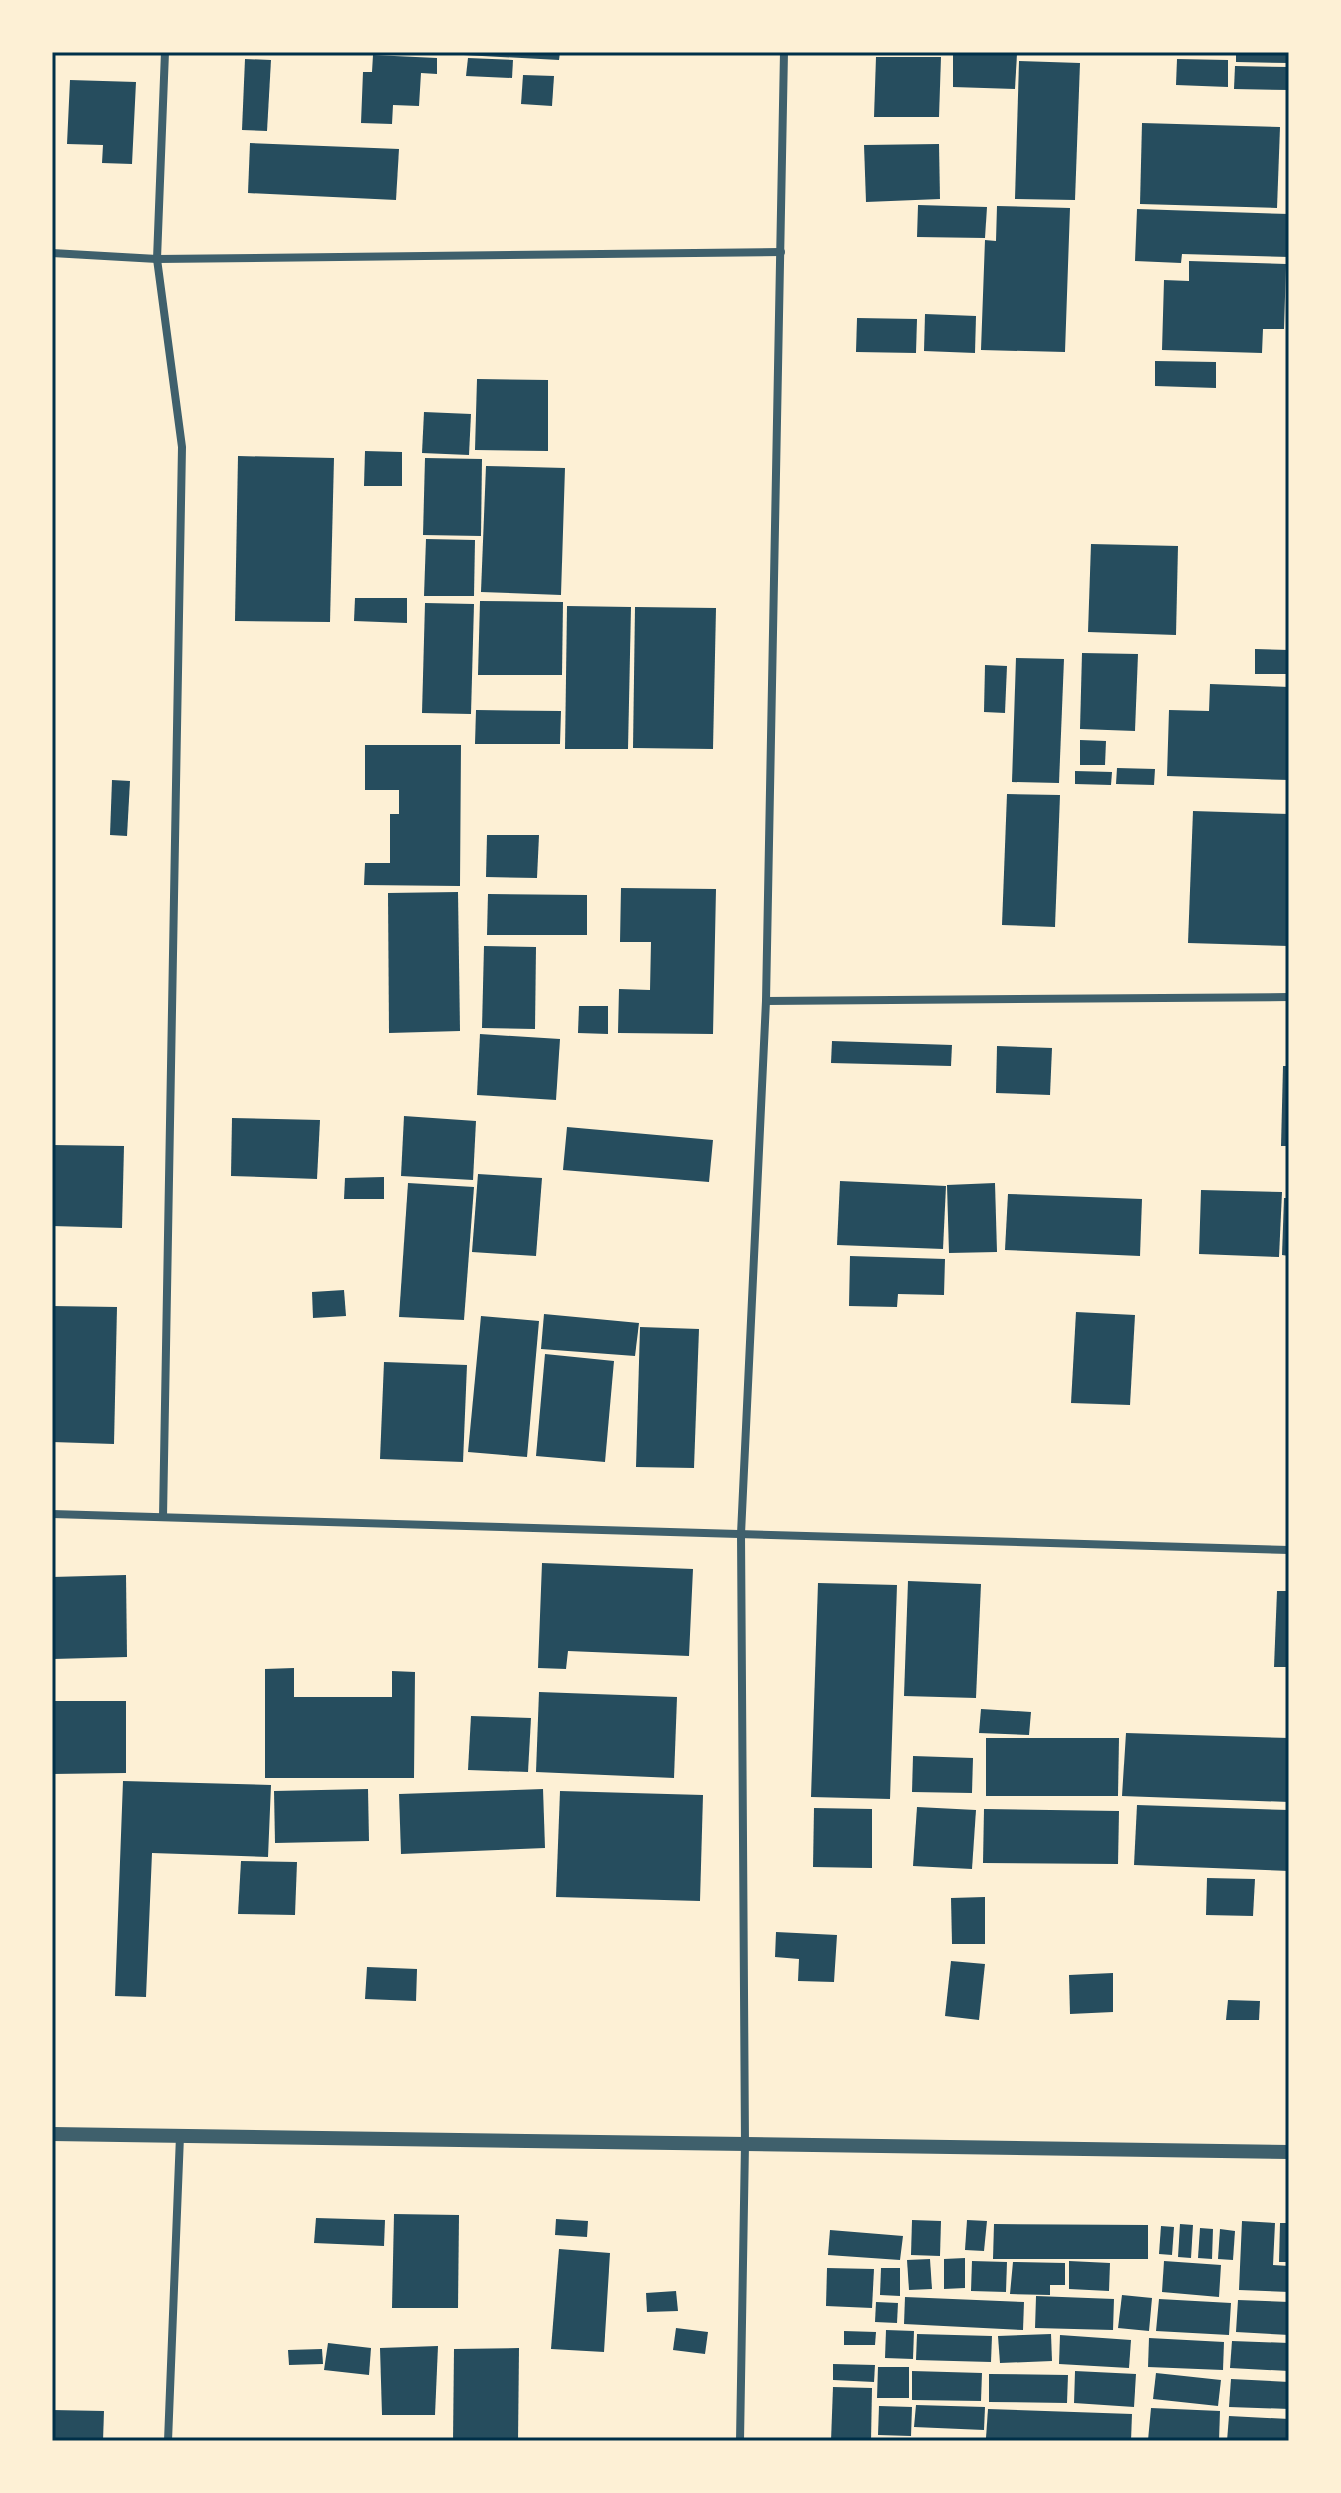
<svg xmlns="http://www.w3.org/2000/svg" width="1341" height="2493" font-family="'Titillium Web',sans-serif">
<rect width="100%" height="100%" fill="#fdf0d5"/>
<!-- building -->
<g fill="#264d5e">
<polygon points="445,52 560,52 559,60 445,54"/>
<polygon points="1236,52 1289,52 1289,63 1236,62"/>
<polygon points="953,54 1017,54 1015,89 953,87"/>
<polygon points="373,55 437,58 437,74 421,73 419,106 393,105 392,124 361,123 363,72 372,72"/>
<polygon points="876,57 941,57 939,117 874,117"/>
<polygon points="468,58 513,60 512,78 466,76"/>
<polygon points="245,59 271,60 267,131 242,130"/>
<polygon points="1177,59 1228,60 1228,87 1176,85"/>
<polygon points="1019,61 1080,63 1075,200 1015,199"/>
<polygon points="1235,66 1289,67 1289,90 1234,89"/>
<polygon points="523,75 554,76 552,106 521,104"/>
<polygon points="70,80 136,82 132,164 102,163 103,145 67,144"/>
<polygon points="1142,123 1280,127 1277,208 1140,204"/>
<polygon points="250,143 399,149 396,200 248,193"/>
<polygon points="939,144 940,199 866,202 864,145"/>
<polygon points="918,205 987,207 985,238 917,237"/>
<polygon points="997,206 1070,208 1065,352 981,350 985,240 996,241"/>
<polygon points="1137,209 1289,214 1289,257 1182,254 1181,263 1135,261"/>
<polygon points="1189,261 1286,264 1284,329 1263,329 1262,353 1162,350 1164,280 1189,281"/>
<polygon points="925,314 976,316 975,353 924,351"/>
<polygon points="857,318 917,319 916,353 856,352"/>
<polygon points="1155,361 1216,362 1216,388 1155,386"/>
<polygon points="477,379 548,380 548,451 475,450"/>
<polygon points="424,412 471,414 469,455 422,453"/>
<polygon points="365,451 402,452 402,486 364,486"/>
<polygon points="238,456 334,458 330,622 235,621"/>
<polygon points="425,458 482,459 481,536 423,535"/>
<polygon points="486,466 565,468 561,595 481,592"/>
<polygon points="426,539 475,540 474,596 424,596"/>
<polygon points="1091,544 1178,546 1176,635 1088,632"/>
<polygon points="355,598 407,598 407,623 354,621"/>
<polygon points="480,601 563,602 562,675 478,675"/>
<polygon points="425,603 474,604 471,714 422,713"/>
<polygon points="567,606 631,607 628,749 565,749"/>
<polygon points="635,607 716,608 713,749 633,748"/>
<polygon points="1255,649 1289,650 1289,674 1255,674"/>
<polygon points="1082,653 1138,654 1135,731 1080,729"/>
<polygon points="1016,658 1064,659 1059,783 1012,782"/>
<polygon points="985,665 1007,666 1005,713 984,712"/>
<polygon points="1210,684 1289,687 1289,780 1167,776 1169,710 1209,711"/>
<polygon points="476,710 561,711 560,744 475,744"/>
<polygon points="1080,740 1106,741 1105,765 1080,765"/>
<polygon points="365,745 461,745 460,886 364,885 365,863 390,863 390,814 399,814 399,790 365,790"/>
<polygon points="1117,768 1155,769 1154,785 1116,784"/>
<polygon points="1075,771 1112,772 1111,785 1075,784"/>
<polygon points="112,780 130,781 127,836 110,835"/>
<polygon points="1007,794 1060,795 1055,927 1002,925"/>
<polygon points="1193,811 1289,814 1289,946 1188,943"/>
<polygon points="487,835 539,835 537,878 486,877"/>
<polygon points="621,888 716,889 713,1034 618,1033 619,989 650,990 651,942 620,942"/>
<polygon points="458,892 460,1031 389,1033 388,893"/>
<polygon points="488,894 587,895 587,935 487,935"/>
<polygon points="484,946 536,947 535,1029 482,1028"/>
<polygon points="579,1006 608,1006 608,1034 578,1033"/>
<polygon points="480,1034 560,1039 556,1100 477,1095"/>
<polygon points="832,1041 952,1045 951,1066 831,1063"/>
<polygon points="997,1046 1052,1048 1050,1095 996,1093"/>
<polygon points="1283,1066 1289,1066 1289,1146 1281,1146"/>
<polygon points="404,1116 476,1121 473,1180 401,1176"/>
<polygon points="232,1118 320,1120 317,1179 231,1176"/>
<polygon points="567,1127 713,1140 709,1182 563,1170"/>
<polygon points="52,1145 124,1146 122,1228 52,1226"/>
<polygon points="478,1174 542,1178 536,1256 472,1252"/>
<polygon points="384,1177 384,1199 344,1199 345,1178"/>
<polygon points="840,1181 946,1186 943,1249 837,1245"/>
<polygon points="408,1183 474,1187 464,1320 399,1317"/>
<polygon points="995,1183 997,1252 949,1253 947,1185"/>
<polygon points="1201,1190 1282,1192 1279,1257 1199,1254"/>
<polygon points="1008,1194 1142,1199 1140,1256 1005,1250"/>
<polygon points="1284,1198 1289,1198 1289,1256 1282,1255"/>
<polygon points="850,1256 945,1259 944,1295 898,1294 897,1307 849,1306"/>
<polygon points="344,1290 346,1316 313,1318 312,1292"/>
<polygon points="52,1306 117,1307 114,1444 52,1442"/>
<polygon points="1076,1312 1135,1315 1130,1405 1071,1403"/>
<polygon points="544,1314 639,1323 635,1356 541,1349"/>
<polygon points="481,1316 539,1321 527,1457 468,1452"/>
<polygon points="640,1327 699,1329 694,1468 636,1467"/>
<polygon points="545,1354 614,1361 605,1462 536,1456"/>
<polygon points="384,1362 467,1365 463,1462 380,1459"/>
<polygon points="542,1563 693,1569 689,1656 568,1651 566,1669 538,1668"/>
<polygon points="126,1575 127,1657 53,1659 52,1577"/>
<polygon points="908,1581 981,1584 976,1698 904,1696"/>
<polygon points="818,1583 897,1585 890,1799 811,1797"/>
<polygon points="1277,1591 1289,1591 1289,1667 1274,1667"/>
<polygon points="294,1668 294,1697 392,1697 392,1671 415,1672 414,1778 265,1778 265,1669"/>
<polygon points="539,1692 677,1697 674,1778 536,1772"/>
<polygon points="52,1701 126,1701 126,1773 52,1774"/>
<polygon points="981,1709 1031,1712 1029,1735 979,1733"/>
<polygon points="471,1716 531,1718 528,1772 468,1770"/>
<polygon points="1126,1733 1289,1738 1289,1802 1122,1796"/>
<polygon points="986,1738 1119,1738 1118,1796 986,1796"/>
<polygon points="913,1756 973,1758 972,1793 912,1792"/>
<polygon points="123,1781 271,1785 268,1857 152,1853 146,1997 115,1996"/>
<polygon points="368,1789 369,1841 275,1843 274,1791"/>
<polygon points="543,1789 545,1848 401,1854 399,1794"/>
<polygon points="560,1791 703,1795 700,1901 556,1897"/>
<polygon points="1137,1805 1289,1810 1289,1871 1134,1865"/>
<polygon points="917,1807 976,1810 972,1869 913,1866"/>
<polygon points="814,1808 872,1809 872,1868 813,1867"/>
<polygon points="984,1809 1119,1811 1118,1864 983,1863"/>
<polygon points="241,1861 297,1862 295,1915 238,1914"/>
<polygon points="1207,1878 1255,1879 1253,1916 1206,1915"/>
<polygon points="985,1897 985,1944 952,1944 951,1898"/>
<polygon points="776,1932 837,1935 834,1982 798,1981 799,1959 775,1957"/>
<polygon points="951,1961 985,1964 979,2020 945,2016"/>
<polygon points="367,1967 417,1969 416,2001 365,1999"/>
<polygon points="1113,1973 1113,2012 1070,2014 1069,1975"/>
<polygon points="1228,2000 1260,2001 1259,2020 1226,2020"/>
<polygon points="394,2214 459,2215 458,2308 392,2308"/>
<polygon points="316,2218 385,2220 384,2246 314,2243"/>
<polygon points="556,2219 588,2221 587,2237 555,2235"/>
<polygon points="912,2220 941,2221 940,2256 911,2255"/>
<polygon points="967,2220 987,2221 984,2251 965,2250"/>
<polygon points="1242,2221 1275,2223 1273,2265 1289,2266 1289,2292 1239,2290"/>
<polygon points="1280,2223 1289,2223 1289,2262 1279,2262"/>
<polygon points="994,2224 1148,2225 1148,2259 993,2259"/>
<polygon points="1180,2224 1193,2225 1191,2258 1178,2257"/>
<polygon points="1161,2226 1174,2227 1172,2255 1159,2254"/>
<polygon points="1200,2228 1213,2229 1212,2259 1198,2258"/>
<polygon points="1220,2229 1235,2231 1233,2260 1218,2259"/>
<polygon points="830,2230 903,2236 900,2260 828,2255"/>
<polygon points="559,2249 610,2253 604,2352 551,2349"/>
<polygon points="965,2258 965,2288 944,2289 944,2259"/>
<polygon points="930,2259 932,2289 909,2290 907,2260"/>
<polygon points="972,2261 1007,2262 1006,2292 971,2291"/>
<polygon points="1069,2261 1110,2263 1109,2291 1069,2289"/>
<polygon points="1164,2261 1221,2265 1219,2297 1162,2292"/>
<polygon points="1013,2262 1065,2263 1065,2285 1050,2285 1050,2295 1010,2294"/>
<polygon points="827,2268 874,2269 872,2308 826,2306"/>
<polygon points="881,2268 900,2268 900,2296 880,2295"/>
<polygon points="676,2291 678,2311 647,2312 646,2293"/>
<polygon points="1122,2295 1152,2298 1149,2331 1118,2328"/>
<polygon points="1036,2296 1114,2299 1113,2330 1035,2328"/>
<polygon points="905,2297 1024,2302 1023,2330 904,2324"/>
<polygon points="1159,2299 1231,2303 1229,2335 1156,2331"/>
<polygon points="1238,2300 1289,2302 1289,2335 1236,2332"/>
<polygon points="876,2302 898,2303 897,2323 875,2322"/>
<polygon points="676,2328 708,2332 705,2354 673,2350"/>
<polygon points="886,2330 914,2331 913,2359 885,2358"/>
<polygon points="844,2331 876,2332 875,2345 844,2345"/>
<polygon points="917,2334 992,2336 991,2362 916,2360"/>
<polygon points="1051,2334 1052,2361 1000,2363 998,2336"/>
<polygon points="1060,2335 1131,2340 1129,2368 1059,2364"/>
<polygon points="1149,2338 1224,2342 1223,2370 1148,2367"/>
<polygon points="1232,2341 1289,2343 1289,2371 1230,2368"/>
<polygon points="328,2343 371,2348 369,2375 324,2370"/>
<polygon points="438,2346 435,2415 382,2415 380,2348"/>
<polygon points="519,2348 518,2441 453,2441 454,2349"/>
<polygon points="322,2349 323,2364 289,2365 288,2350"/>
<polygon points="833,2364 875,2365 874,2382 833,2380"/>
<polygon points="878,2367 909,2367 909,2398 877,2398"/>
<polygon points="912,2371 982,2373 981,2401 912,2400"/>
<polygon points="1075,2371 1136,2374 1134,2407 1074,2403"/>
<polygon points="1156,2373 1221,2380 1218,2406 1153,2399"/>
<polygon points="989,2374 1068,2375 1067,2403 989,2402"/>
<polygon points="1231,2379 1289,2382 1289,2409 1229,2407"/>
<polygon points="833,2387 872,2388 871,2441 831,2441"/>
<polygon points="916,2405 985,2407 984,2430 914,2427"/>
<polygon points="879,2406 912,2407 911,2436 878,2435"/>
<polygon points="1151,2408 1220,2411 1219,2441 1148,2440"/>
<polygon points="988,2409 1132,2414 1131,2441 986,2438"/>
<polygon points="52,2410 104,2411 103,2441 52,2441"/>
<polygon points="1229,2416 1289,2419 1289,2441 1227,2441"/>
</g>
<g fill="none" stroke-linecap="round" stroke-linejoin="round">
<!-- minor -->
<g stroke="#3f606c" stroke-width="8">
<polyline points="52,253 157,259 781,252"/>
<polyline points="766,1001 1289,997"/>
<polyline points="52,1514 1289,1550"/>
<polyline points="163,1517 182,447 157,259 165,52"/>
<polyline points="168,2441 180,2136"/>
<polyline points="740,2441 745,2144 741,1534 766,1001 784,52"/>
</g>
<!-- tertiary -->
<polyline stroke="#3f606c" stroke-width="14" points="52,2134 1289,2152"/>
</g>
<!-- border -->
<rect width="1341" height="2493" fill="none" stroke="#fdf0d5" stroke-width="108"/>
<rect x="54" y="54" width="1233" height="2385" fill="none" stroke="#003049" stroke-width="3"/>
</svg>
